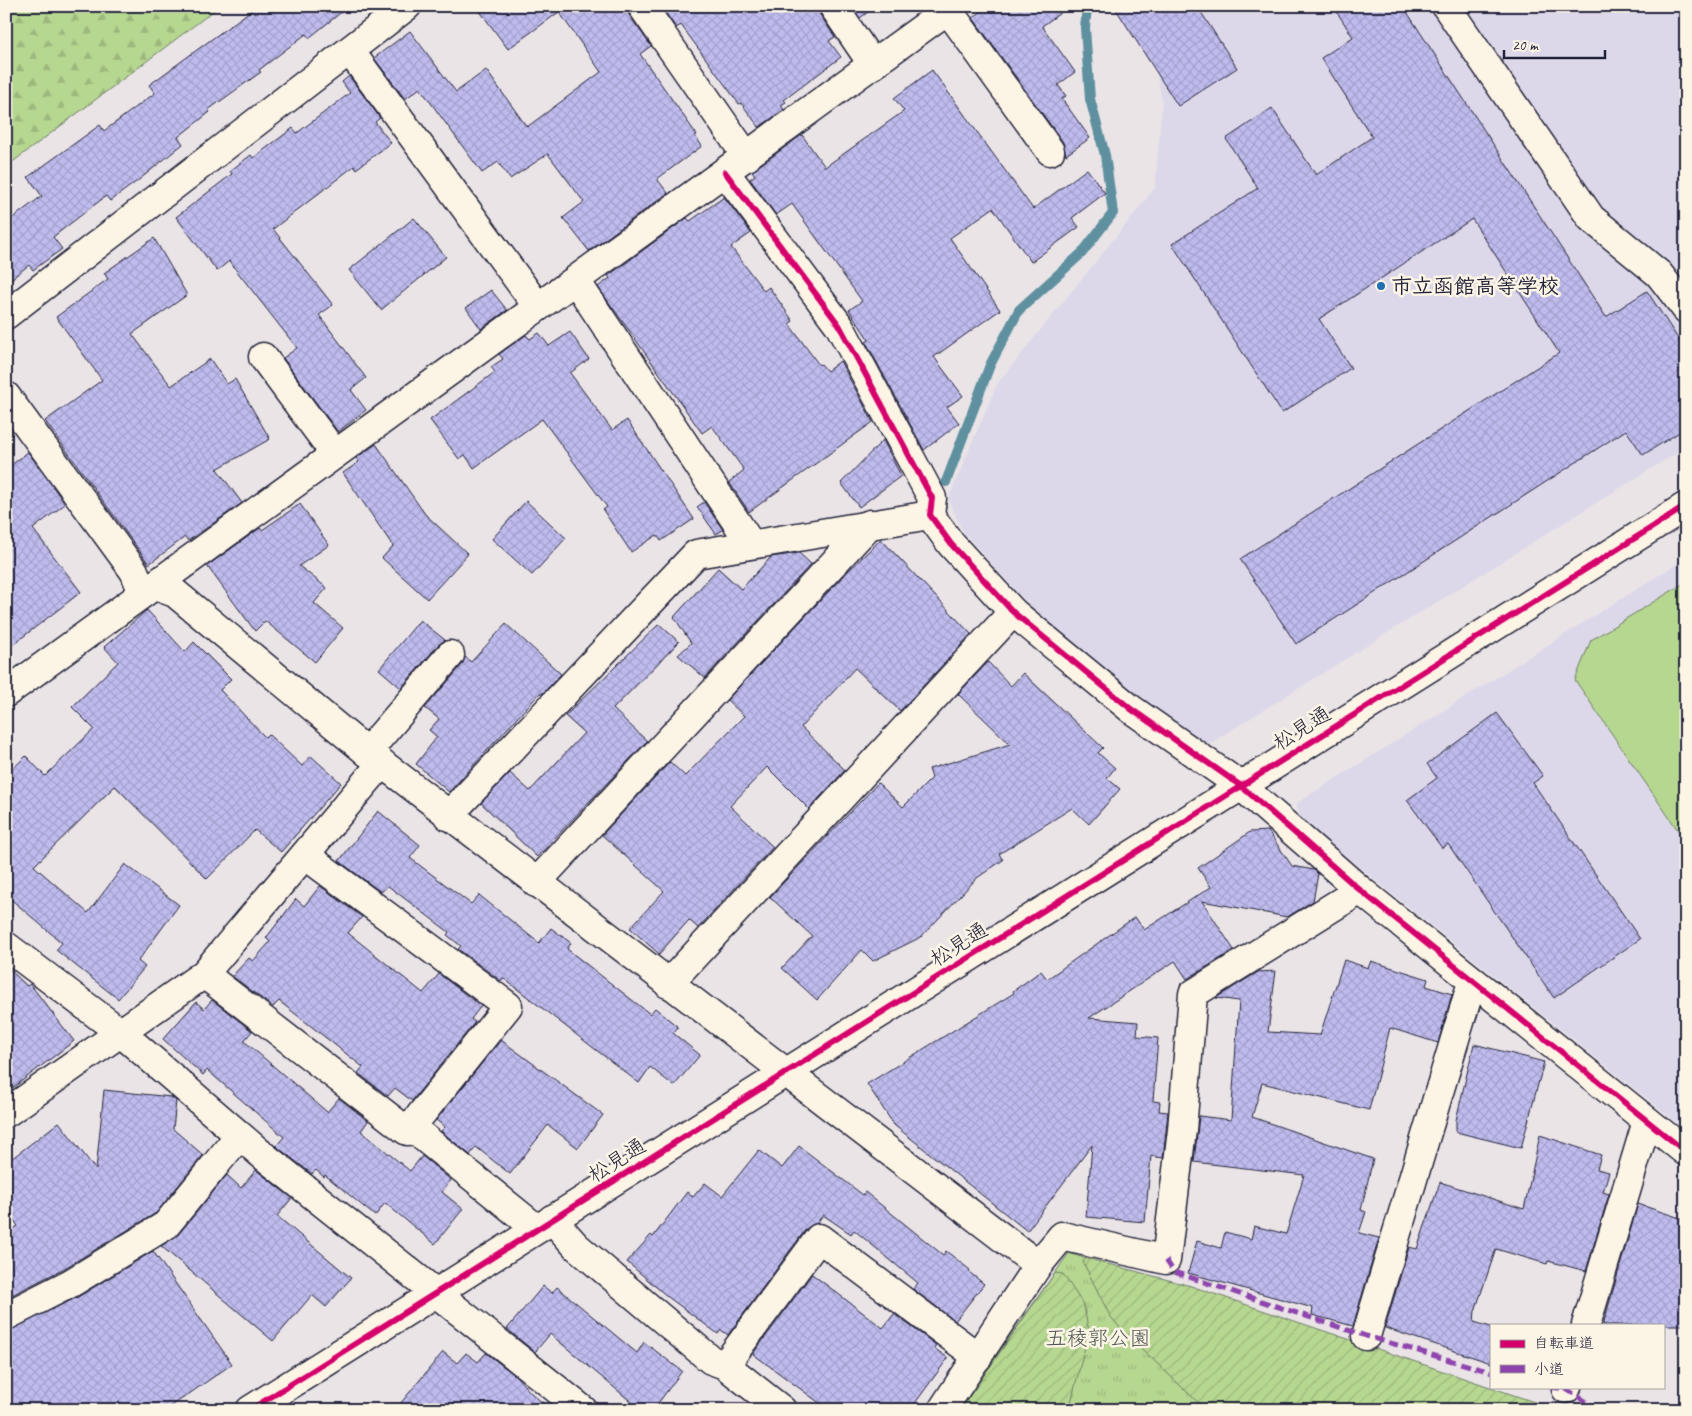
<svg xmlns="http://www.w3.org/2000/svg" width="1692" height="1416" font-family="Caveat,'Klee One',sans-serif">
<defs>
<pattern id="forest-firs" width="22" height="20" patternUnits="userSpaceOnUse" patternTransform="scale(1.25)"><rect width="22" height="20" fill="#b6d790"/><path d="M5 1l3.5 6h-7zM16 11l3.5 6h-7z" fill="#9cb87d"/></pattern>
<pattern id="park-tufts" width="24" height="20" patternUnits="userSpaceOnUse" patternTransform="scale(1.25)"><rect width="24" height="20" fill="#b6d790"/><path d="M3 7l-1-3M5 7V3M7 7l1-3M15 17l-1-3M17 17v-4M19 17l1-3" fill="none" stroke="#9cb87d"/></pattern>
<pattern id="garden-furrows" width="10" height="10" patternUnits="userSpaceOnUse" patternTransform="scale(1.25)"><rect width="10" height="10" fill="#b6d790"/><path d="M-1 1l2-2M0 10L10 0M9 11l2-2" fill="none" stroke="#9cb87d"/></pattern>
<pattern id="building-cross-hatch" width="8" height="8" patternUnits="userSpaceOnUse" patternTransform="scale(1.25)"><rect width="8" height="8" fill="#bfbbed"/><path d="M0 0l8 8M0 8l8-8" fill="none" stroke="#a4a0cc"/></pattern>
</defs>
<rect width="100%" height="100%" fill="#eae4e7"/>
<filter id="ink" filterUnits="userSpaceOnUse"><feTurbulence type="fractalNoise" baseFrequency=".02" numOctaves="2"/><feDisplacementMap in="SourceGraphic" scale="10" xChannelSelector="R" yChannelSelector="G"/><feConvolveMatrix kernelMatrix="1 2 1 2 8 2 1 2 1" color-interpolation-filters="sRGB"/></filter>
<g filter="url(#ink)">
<!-- built -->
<g fill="#ddd8e9">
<polygon points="1144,6 1686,6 1686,447 1201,749 1131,699 1023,599 964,533 948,500 997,384 1155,188 1162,102"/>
<polygon points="1686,558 1686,1130 1299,819 1297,803"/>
</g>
<!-- grass -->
<polygon fill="#b6d790" stroke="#6c7c66" points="1686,582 1686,842 1575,680 1591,640"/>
<!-- forest -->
<polygon fill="url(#forest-firs)" stroke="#6c7c66" points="16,6 220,6 6,167 6,14"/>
<!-- park -->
<polygon fill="url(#park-tufts)" stroke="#6c7c66" points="1069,1253 1549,1410 958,1410"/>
<!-- garden -->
<g fill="url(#garden-furrows)" stroke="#6c7c66">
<polygon points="1086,1258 1191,1286 1558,1410 1206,1410 1122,1330 1110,1316 1083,1262"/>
<polygon points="1055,1273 1063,1274 1083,1304 1089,1331 1069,1410 960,1410"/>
</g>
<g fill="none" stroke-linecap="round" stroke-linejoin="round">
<!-- stream -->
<polyline stroke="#5f909f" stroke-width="10" points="946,482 990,365 1019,310 1082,253 1113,213 1105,155 1090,99 1085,28 1087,6"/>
</g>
<!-- building -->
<g fill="url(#building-cross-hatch)" stroke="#22223b">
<polygon points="257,6 349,6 309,38 306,34 259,70 261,72 208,110 210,112 178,137 183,144 140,179 110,201 106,196 53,237 62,249 33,270 29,265 6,283 6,223 42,196 28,177 100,125 104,131 155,93 149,85"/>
<polygon points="476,6 627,6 629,15 651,46 640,54 697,135 695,136 702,146 657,179 668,193 589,251 563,218 584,202 548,154 510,179 498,162 482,173 420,88 405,99 374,58 410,31 456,92 486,70 527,127 601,72 559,12 508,49"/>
<polygon points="661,6 818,6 820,15 835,37 829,41 841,57 784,100 786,102 781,105 784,110 759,127 741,103 739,104 681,25 676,28"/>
<polygon points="852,6 876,6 860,18"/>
<polygon points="988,6 1070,6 1042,26 1075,72 1058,85 1066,96 1062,99 1090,138 1066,155 1063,142 973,18"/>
<polygon points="1114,6 1197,6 1237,68 1178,106"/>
<polygon points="1333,6 1403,6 1606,317 1647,291 1686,351 1686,428 1643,455 1626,430 1296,644 1240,559 1559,353 1472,219 1319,319 1351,368 1282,413 1172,244 1258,188 1226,139 1272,108 1316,175 1372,137 1321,58 1353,37"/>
<polygon points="932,70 1033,209 1087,169 1105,193 1072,218 1079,227 1031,262 993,208 950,238 1000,310 934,357 963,396 947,407 959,423 924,450 866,342 869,340 849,310 862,301 792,204 776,215 750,179 755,175 752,171 802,135 825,167 904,111 894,98"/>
<polygon points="349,76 380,118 375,122 391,143 356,169 354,166 273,229 333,305 319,315 366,378 351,390 366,410 338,432 283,358 297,348 229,261 217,271 176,217 232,174 230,171 251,155 253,158 293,128 297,133 350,93 342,82"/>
<polygon points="724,197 751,233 731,247 764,291 769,287 793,321 789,324 819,365 821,364 827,371 840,361 873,422 749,512 729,482 744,470 712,426 702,433 598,287 610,278 608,276 687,218 690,221"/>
<polygon points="414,218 446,257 381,310 349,270"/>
<polygon points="154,238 187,295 132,334 171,386 210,359 227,384 235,379 270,439 217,469 242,503 188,541 185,537 149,564 45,421 102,380 56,317 108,279 104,273"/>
<polygon points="491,290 507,310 481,329 466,308"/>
<polygon points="570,332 589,359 570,373 612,430 627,420 694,519 661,541 657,535 631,552 603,510 607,507 542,419 474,468 465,455 459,459 430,420 495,372 491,367 503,359 499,354 526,335 530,339 539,333 549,346"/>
<polygon points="883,440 901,476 859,507 841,483"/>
<polygon points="376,444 425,514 468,554 427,599 382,558 393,546 343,473 359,462 356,458"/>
<polygon points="28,452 65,504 33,529 81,592 6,650 6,469"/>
<polygon points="526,501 566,538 532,575 492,539"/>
<polygon points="704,502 723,530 716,534 697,507"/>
<polygon points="300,504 329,545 299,566 327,588 314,603 343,628 315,662 265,621 255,631 207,566 260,528 262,530"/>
<polygon points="881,539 971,634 900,711 855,668 801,727 845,770 809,809 767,767 730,806 773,847 698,928 689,920 659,954 630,928 664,891 602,835 670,762 685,776 744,716 727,700 847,572"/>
<polygon points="799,553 811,564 705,678 678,655 691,643 674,617 718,568 741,589 771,557"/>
<polygon points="147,610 185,652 194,642 231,679 220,690 265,737 268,734 302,766 311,756 341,783 281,852 255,830 207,879 115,786 34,866 88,913 125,864 179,905 138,961 145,967 118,999 56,950 62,943 6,895 6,775 26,756 45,776 94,729 72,707 118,662 104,647"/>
<polygon points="420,620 445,640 438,645 401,688 379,669"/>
<polygon points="506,624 561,674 542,694 540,693 449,792 416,764 437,737 429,730 439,719 425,708 462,665 465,657 471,662"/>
<polygon points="659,624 679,642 613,709 647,741 537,857 481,803 510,773 530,791 584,733 565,716"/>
<polygon points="988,662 1011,686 1023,673 1103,748 1098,753 1115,768 1107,778 1120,789 1089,824 1072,808 999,854 1003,860 977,878 921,937 873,961 862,950 817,1000 782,968 812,936 770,897 878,783 903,807 932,778 929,769 1010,744 958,694"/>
<polygon points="1497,713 1543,776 1533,783 1640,939 1554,998 1448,844 1442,848 1407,800 1437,778 1427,764"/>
<polygon points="378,811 420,845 410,858 471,904 479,895 539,943 551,928 571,943 567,949 650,1014 655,1008 678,1027 673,1033 700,1055 674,1086 650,1067 639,1083 503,978 501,981 458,949 461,946 447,935 449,932 388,886 381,892 339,861"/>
<polygon points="1268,831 1292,866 1314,870 1318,874 1313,901 1287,917 1202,901 1234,950 1187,979 1175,961 1089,1018 1138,1022 1137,1036 1158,1038 1153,1101 1160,1102 1159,1111 1168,1112 1163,1158 1151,1156 1145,1222 1086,1217 1092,1145 1027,1231 894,1125 867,1084 1014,993 1013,991 1041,971 1047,979 1135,917 1144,930 1211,887 1198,868 1250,832"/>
<polygon points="320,886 362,917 348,933 423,993 439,974 481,1006 471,1019 475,1022 412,1101 395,1088 388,1096 358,1073 363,1067 279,1001 273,1007 232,976 249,958 253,961 270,942 266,938 296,899 304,906"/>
<polygon points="1344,960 1368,968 1371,961 1428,979 1426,986 1452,994 1438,1043 1390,1028 1369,1110 1262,1083 1252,1117 1373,1159 1361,1210 1366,1212 1359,1233 1379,1238 1353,1326 1312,1315 1313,1308 1188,1273 1197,1241 1221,1248 1225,1232 1251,1239 1254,1226 1286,1234 1304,1175 1194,1162 1199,1116 1231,1120 1239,1001 1216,998 1258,972 1276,971 1268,1032 1320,1035"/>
<polygon points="6,966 27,986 30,984 74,1041 6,1093"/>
<polygon points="212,1000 252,1031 244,1041 327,1112 339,1098 368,1121 361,1131 410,1171 422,1156 451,1180 442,1192 463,1209 435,1244 385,1203 375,1216 325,1175 324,1177 316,1170 312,1174 276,1146 284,1137 207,1070 203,1075 163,1039 196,1002 204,1009"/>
<polygon points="501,1040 603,1115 578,1148 548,1125 510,1174 476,1147 470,1155 441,1131 445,1127 436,1120"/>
<polygon points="1474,1044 1544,1062 1521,1148 1456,1132 1456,1120"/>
<polygon points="104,1090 171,1097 176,1101 173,1129 203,1155 156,1213 63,1269 6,1298 6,1234 18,1226 6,1209 6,1163 59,1122 96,1170"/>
<polygon points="1540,1135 1601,1155 1597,1169 1609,1172 1603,1192 1609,1194 1586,1271 1548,1261 1547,1264 1496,1249 1475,1311 1474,1322 1491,1327 1491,1363 1385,1328 1409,1247 1417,1249 1440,1182 1524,1209"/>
<polygon points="799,1146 863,1195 865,1192 943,1255 946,1251 970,1270 969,1272 984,1284 955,1321 913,1289 918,1283 854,1230 851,1234 823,1215 817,1223 806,1229 728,1335 721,1330 718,1334 668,1297 627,1262 651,1235 653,1237 687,1192 693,1197 705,1183 722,1196 759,1150 782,1168"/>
<polygon points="256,1170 292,1198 277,1216 351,1278 326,1307 312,1295 273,1341 161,1246 178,1235 227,1175 241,1188"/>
<polygon points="1638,1204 1686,1220 1686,1325 1603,1325"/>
<polygon points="153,1251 232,1364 166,1410 6,1410 6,1331 78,1297"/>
<polygon points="812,1274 883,1328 894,1314 936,1345 934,1348 948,1358 910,1410 829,1410 753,1354"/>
<polygon points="543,1286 552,1293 557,1287 637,1353 644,1342 682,1371 653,1410 641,1410 550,1334 535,1352 507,1329"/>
<polygon points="443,1352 457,1363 466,1353 478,1362 486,1353 516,1376 531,1393 551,1410 395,1410"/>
</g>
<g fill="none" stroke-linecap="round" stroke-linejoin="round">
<!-- minor casing -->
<g stroke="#22223b" stroke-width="31">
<g id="minor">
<polyline points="642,6 747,157"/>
<polyline points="833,6 873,65"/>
<polyline points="1446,6 1591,218 1659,274 1686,309"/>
<polyline points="948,10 1050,151"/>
<polyline points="350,51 538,307"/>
<polyline points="725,172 839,325 932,498 930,515 951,544 1013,612 1131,709 1241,786 1360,890 1686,1152"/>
<polyline points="576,281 751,544"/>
<polyline points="6,315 407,6"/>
<polyline points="263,357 335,454"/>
<polyline points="6,396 134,571 143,593"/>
<polyline points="153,585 175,593 367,752 1038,1265"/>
<polyline points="6,693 953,6"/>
<polyline points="367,752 450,655"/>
<polyline points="448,816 696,554 930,515"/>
<polyline points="536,883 870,524"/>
<polyline points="6,946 120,1032 260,1153 583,1410"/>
<polyline points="204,974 407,1131 411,1127 508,1006 305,855"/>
<polyline points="668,984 1013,612"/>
<polyline points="6,1113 204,974 382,763"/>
<polyline points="411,1127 537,1229"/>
<polyline points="552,1219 576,1246 711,1360 725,1365 782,1410"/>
<polyline points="6,1316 71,1283 166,1225 239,1136"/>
<polyline points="1586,1325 1647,1121"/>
<polyline points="1366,1336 1472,982"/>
<polyline points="725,1365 819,1238 978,1357"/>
<polyline points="1566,1389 1567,1387"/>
<polyline points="250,1410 1686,506"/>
<polyline points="942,1410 1038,1265 1062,1236 1166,1260 1182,1130 1193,994 1360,890"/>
</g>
</g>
<!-- minor -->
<use href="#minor" stroke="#fcf5e5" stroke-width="28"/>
<!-- quiet -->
<g stroke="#8e44ad" stroke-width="5" stroke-dasharray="10 5" stroke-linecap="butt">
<polyline points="1166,1260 1174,1272 1366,1336 1491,1372"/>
<polyline points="1550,1387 1566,1389 1600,1410"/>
</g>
<!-- cycleway casing -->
<g stroke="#fcf5e5" stroke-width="9">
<g id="cycleway">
<polyline points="725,172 839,325 932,498 930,515 951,544 1013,612 1131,709 1241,786 1360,890 1686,1152"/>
<polyline points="250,1410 1686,506"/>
</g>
</g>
<!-- cycleway -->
<use href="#cycleway" stroke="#d6006c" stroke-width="6"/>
</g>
</g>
<!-- markers -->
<circle fill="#1f6fb2" stroke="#fcf5e5" stroke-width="2" cx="1381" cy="286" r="5"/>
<g text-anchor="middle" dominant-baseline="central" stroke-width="5" stroke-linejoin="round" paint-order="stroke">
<!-- poi labels -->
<g font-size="21" font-weight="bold" fill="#22223b" stroke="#fcf5e5" text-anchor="start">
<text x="1391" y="286">市立函館高等学校</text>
</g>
<!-- street labels -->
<g font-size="21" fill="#22223b" stroke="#fcf5e5">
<text transform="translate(1302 728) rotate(-32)">松見通</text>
<text transform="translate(959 944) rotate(-32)">松見通</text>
<text transform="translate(617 1160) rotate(-32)">松見通</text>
</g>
<!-- park labels -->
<g font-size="21" fill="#4e5854" stroke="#fcf5e5">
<text x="1098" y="1338">五稜郭公園</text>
</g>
</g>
<!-- margin -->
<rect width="1692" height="1416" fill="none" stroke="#fcf5e5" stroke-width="25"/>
<rect x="12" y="12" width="1667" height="1391" fill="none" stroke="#22223b" stroke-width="2" filter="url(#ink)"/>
<!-- legend -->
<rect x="1490" y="1324" width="175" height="65" fill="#fcf5e5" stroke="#a5a1a1"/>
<rect x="1500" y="1340" width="25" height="8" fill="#d6006c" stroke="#a5a1a1"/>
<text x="1534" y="1348" font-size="15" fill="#22223b">自転車道</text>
<rect x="1500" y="1365" width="25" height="8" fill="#8e44ad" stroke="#a5a1a1"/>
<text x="1534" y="1374" font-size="15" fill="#22223b">小道</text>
<!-- scale -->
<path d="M1504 50v8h101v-8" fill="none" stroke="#22223b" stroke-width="2.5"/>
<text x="1512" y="50" font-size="15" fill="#22223b" stroke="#fcf5e5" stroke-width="4" paint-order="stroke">20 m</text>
</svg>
